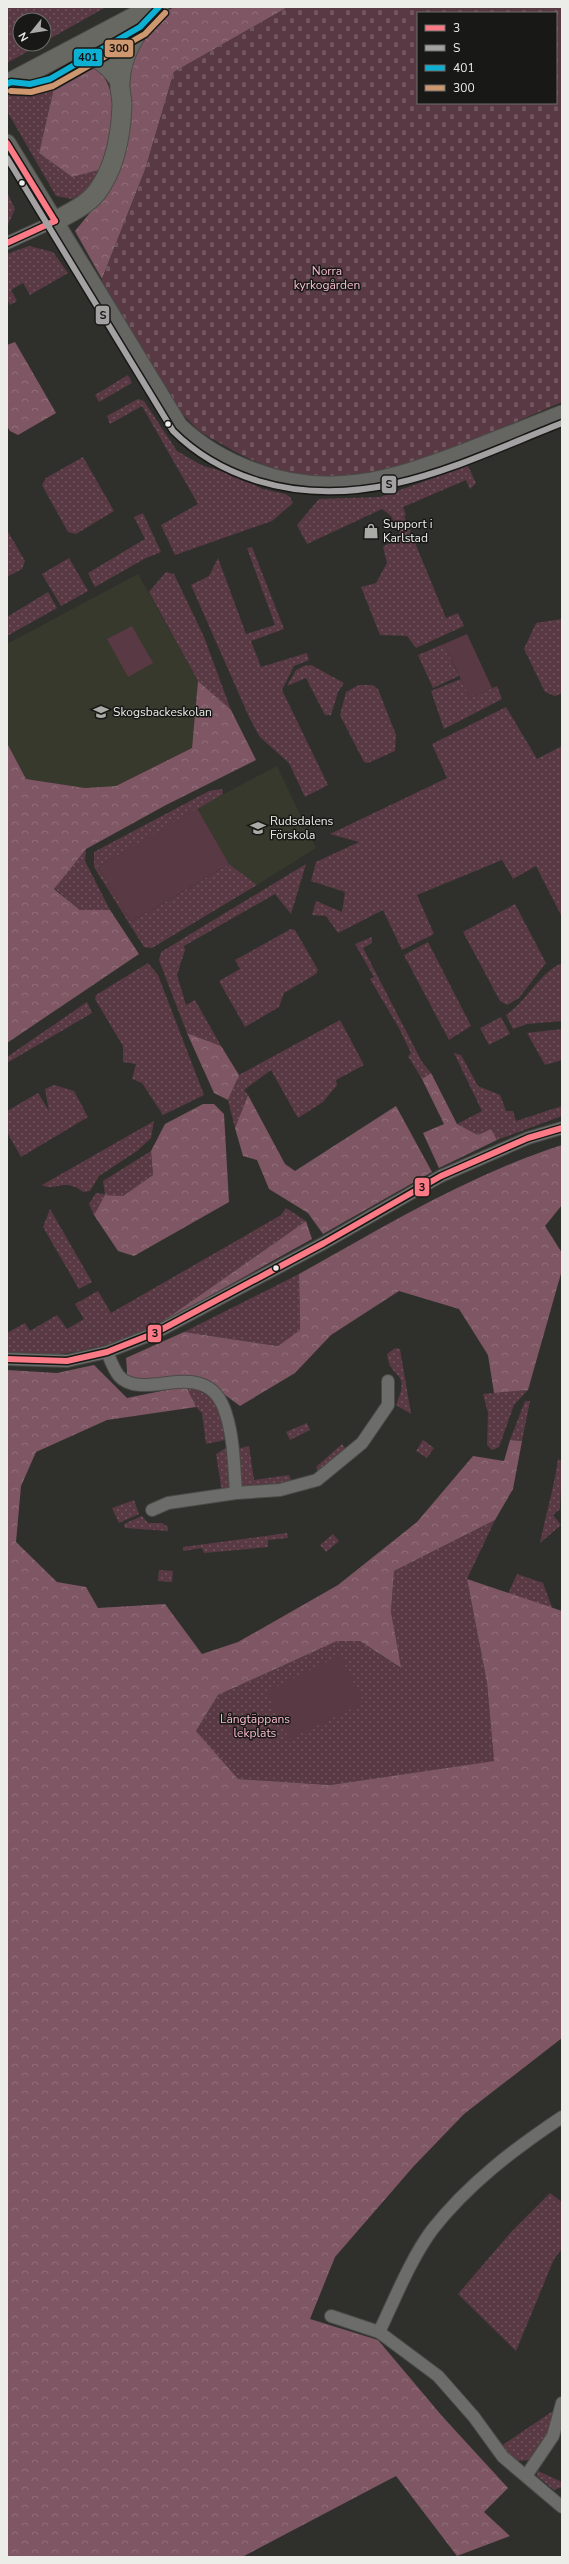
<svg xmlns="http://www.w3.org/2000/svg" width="569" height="2564" font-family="'Nunito Sans',sans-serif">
<defs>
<pattern id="grass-dots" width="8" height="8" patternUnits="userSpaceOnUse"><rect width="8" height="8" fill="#593944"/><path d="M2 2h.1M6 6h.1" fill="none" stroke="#71565f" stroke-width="1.8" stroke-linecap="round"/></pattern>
<pattern id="forest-crowns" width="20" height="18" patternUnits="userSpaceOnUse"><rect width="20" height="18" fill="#7e5664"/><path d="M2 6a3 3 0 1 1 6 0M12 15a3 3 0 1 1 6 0" fill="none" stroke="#906f7a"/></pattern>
<pattern id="cemetery-stones" width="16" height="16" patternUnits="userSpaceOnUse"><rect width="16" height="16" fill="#593944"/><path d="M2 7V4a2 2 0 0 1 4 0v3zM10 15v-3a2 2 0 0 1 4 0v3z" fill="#71565f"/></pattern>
</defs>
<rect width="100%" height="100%" fill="#2f302c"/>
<!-- built -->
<g fill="#36392c">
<polygon points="138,574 198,681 192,748 116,786 85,788 26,779 7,743 7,644"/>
<polygon points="277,766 316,848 257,885 229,864 197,808"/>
</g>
<!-- grass -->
<g fill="url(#grass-dots)">
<polygon points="7,7 106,7 44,42 44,20 20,20 20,44 41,44 7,63"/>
<polygon points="54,88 39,153 72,177 99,170 89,189 72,199 56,196 7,111 7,95"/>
<polygon points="7,192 15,209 7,227"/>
<polygon points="29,246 53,252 68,273 30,295 23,283 11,290 17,301 10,305 7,300 7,254"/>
<polygon points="128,375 132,383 99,402 95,395"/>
<polygon points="138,399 144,401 177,451 203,466 226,472 263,489 285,494 290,497 293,503 272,521 175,555 161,525 198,504 142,406 110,424 107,416"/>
<polygon points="83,457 114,511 76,534 68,532 42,485 46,478"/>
<polygon points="468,466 476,483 470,489 466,480 403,507 406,515 404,516 446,618 458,613 464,626 416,648 407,636 380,635 361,587 376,583 387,563 383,547 401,536 391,516 382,509 307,544 297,525 319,499 380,497"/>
<polygon points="143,513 161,552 144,559 95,587 88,573 145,539 134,517"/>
<polygon points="7,530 25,561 22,569 7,577"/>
<polygon points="252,547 284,629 251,641 261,667 307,653 309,660 294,666 282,690 328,785 305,797 289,763 260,737 250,719 191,585 209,576 218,558 246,634 275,625 247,548"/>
<polygon points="69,558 88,591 61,606 42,574"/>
<polygon points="166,572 174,574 204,637 231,710 198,681 149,592"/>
<polygon points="48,592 57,608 7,636 7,617"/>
<polygon points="562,619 562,693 555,696 545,692 524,649 536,623"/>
<polygon points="444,644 459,676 433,688 418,655"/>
<polygon points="304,666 311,665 344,683 338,692 331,715 325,715 306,678 287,686 296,670"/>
<polygon points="461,679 470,698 497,686 502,699 444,729 431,691"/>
<polygon points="359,685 372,685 378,689 396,735 395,751 368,763 364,762 340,715 346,692"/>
<polygon points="506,707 537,759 562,746 562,917 536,866 513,879 502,860 417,895 434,934 402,950 383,910 338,933 326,916 312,915 316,901 342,912 345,892 311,881 316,862 359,842 330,834 447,778 432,744"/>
<polygon points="222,789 223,794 98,867 131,922 229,864 257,885 152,948 144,947 94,867 94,852 209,791"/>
<polygon points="86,849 85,861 110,910 80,910 54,888"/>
<polygon points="306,864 291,914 275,894 184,946 185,950 177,975 186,1005 195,1000 221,1046 187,1033 159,960 161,952"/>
<polygon points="515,904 546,963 519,998 507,1005 500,1001 463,932"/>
<polygon points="291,929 295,930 318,970 316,974 284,993 279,1007 245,1027 219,981 240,969 235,960"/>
<polygon points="372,937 372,943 363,948 422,1062 431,1073 422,1079 408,1056 411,1053 399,1028 370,979 374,977 355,944"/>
<polygon points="428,942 471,1026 449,1040 404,955"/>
<polygon points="148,963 158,975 204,1095 163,1115 142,1083 132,1079 136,1064 123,1062 123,1046 95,999 96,995"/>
<path d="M 562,963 L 562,1021 L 527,1024 L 513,1029 L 506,1015 C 527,1001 539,973 562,963 Z"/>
<polygon points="87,1002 92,1013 7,1063 7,1057"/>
<polygon points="501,1017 510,1034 489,1045 480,1028"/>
<polygon points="340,1020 364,1065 336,1080 337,1085 323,1102 298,1118 271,1070 244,1090 248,1095 235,1128 228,1100 239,1075"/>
<polygon points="562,1029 562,1060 545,1065 527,1033"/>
<polygon points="454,1053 461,1055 478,1086 500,1095 506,1111 513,1111 516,1121 562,1106 562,1116 497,1140 491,1129 478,1135 457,1124 482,1111"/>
<polygon points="54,1085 74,1091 88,1117 21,1157 7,1132 7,1111 38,1093 49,1111 45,1089"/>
<path d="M 154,1121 L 151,1138 L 137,1151 L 99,1176 L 90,1191 L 83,1192 C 64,1177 56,1192 42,1185 Z"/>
<polygon points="151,1151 153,1175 123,1196 105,1195 94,1215 89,1204 96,1193 105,1194 103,1181"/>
<polygon points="286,1208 306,1221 156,1326 115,1343 75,1352 52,1355 7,1354 7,1333 25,1323 30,1331 57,1315 67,1329 84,1319 75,1304 98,1291 111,1313 281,1215"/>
<polygon points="50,1209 92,1282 79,1289 43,1227"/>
<polygon points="299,1274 300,1330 278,1346 184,1332"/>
<path d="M 395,1348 L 400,1349 L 411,1414 L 396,1405 C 412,1369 390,1381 387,1354 Z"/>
<path d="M 186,1386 C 219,1395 221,1410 225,1440 L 206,1444 L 202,1413 L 196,1407 Z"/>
<polygon points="528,1390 514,1405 499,1447 492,1450 487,1445 488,1413 483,1394"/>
<polygon points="525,1401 530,1401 522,1441 510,1440"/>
<polygon points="307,1423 310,1430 290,1440 286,1432"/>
<polygon points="423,1440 434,1448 427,1458 416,1451"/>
<polygon points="342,1444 348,1452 319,1473 316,1467"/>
<polygon points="249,1446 254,1480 289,1475 292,1483 248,1490 242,1486 237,1449"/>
<polygon points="226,1448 230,1486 222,1492 216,1454"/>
<path d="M 558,1459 L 562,1461 L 560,1509 L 553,1515 L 561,1525 L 540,1543 C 546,1514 554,1488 558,1459 Z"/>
<polygon points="134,1500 139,1514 119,1523 112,1508"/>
<polygon points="142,1516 148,1523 162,1523 168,1527 168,1531 125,1528 124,1524"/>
<polygon points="495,1520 467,1579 487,1683 494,1761 330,1785 237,1779 196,1731 218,1695 337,1641 360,1641 400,1668 391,1612 394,1571"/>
<polygon points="287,1533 288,1538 268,1540 268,1547 204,1553 202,1548 183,1551 183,1547"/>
<polygon points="333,1534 339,1541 326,1552 320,1545"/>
<polygon points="159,1570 173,1571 172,1582 158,1581"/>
<polygon points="517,1574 543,1583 553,1610 508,1594"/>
<polygon points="550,2193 562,2202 562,2249 554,2259 516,2351 458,2294 511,2232"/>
<polygon points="553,2411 555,2414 548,2436 531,2460 514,2461 501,2446"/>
<polygon points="538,2471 562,2482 562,2487 554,2490 537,2476"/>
</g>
<!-- forest -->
<g fill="url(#forest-crowns)">
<polygon points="174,7 288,7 174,72 145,170 102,279 75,231 102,198 130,33"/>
<path d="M 91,63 C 125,89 112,135 99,170 L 72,177 L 39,153 L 54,88 Z"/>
<polygon points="15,342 56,413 18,435 10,431 7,426 7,345"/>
<polygon points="198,681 231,710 256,760 166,805 86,849 54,889 80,910 110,910 139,954 7,1043 7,743 26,779 85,788 116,786 192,748"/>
<polygon points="187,1033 221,1046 239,1075 228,1100 214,1093"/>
<polygon points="431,1073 457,1124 478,1135 491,1129 497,1140 439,1168 423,1133 444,1124 422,1079"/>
<polygon points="248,1095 285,1164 295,1171 396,1106 432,1172 323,1234 308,1213 269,1189 257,1160 243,1156 235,1128"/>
<polygon points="203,1104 214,1104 224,1114 229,1202 134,1256 118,1251 94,1215 105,1195 123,1196 153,1175 151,1151 165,1124"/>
<path d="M 562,1145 L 562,1205 L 545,1226 L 562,1253 L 562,1270 L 528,1390 L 494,1393 L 488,1355 L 459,1309 L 399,1291 L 331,1335 L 295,1373 L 240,1406 L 217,1389 L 128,1384 L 126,1358 L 184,1332 L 278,1346 L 300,1330 L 299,1274 C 384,1227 468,1175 562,1145 Z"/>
<polygon points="306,1221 312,1239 156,1326"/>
<polygon points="94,1365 127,1398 186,1386 196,1407 107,1420 36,1452 21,1486 16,1542 57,1582 86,1587 98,1608 165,1604 202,1654 238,1642 338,1585 417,1522 473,1456 504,1461 510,1440 522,1441 513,1489 495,1520 394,1571 391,1612 401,1668 360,1641 337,1641 218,1695 196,1731 238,1779 330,1785 494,1761 487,1683 467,1579 562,1611 562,2038 464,2114 413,2167 335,2257 310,2319 378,2340 442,2416 508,2488 484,2512 510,2536 457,2556 396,2476 242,2557 7,2557 7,1370 57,1373"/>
</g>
<!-- cemetery -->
<path fill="url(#cemetery-stones)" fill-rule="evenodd" d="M 288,7 L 562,7 L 562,402 C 500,428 436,459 369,474 C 324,484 266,471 227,447 C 217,441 203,435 194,426 C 155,387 130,339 102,292 L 102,279 L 145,170 L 174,72 ZM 418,13 L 556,13 L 556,103 L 418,103 Z"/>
<!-- pitch -->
<g fill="#593944">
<polygon points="132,626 153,663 128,677 107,639"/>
<polygon points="467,634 492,688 470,698 444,644"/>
<polygon points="197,808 229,864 131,922 98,867"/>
<polygon points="340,1655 364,1703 289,1739 266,1692"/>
</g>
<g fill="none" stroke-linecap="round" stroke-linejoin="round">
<!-- street casing -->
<g stroke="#4a4b47" stroke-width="14">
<g id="street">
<polyline points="7,243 55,221"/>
<path d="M 107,1352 C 110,1359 114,1370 119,1376 C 144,1404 208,1352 226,1414 C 234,1439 234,1467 236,1493"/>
<polyline points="7,1359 67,1361 107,1352 155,1333 324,1243 441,1176 528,1138 562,1128"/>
<polyline points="152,1510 168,1503 236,1493 280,1490 317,1480 362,1443 388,1405 388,1381"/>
<polyline points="331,2316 379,2332 438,2376 474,2417 503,2457 562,2507"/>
<path d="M 379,2332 C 395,2299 410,2260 432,2230 C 468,2184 514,2149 562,2117"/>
<polyline points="526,2476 553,2436 562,2403"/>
</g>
</g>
<!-- secondary casing -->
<g stroke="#4a4b47" stroke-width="19">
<path id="secondary" d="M 7,143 L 179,426 C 201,447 225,461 253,471 C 329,500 391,480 463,453 C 496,440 529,427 562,414"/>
</g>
<!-- primary casing -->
<g stroke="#4a4b47" stroke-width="21">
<g id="primary">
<path d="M 70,51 C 93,53 107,62 120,81"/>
<polyline points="7,84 151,8"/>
<path d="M 55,221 C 70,213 87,205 97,192 C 115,168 121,134 122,105 C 122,97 119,89 120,81 C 122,51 138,27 159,7"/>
</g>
</g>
<!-- street -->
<use href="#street" stroke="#6c6d6a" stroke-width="12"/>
<!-- secondary -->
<use href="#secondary" stroke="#656661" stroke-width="17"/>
<!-- primary -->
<use href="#primary" stroke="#676862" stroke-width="19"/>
<!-- bus-1 casing -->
<g stroke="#181916" stroke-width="9">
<g id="bus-1">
<polyline points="7,143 55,221"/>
<polyline points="7,243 55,221"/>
<polyline points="7,1359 67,1361 107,1352 155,1333 324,1243 441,1176 528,1138 562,1128"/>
</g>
</g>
<!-- bus-2 casing -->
<g stroke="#181916" stroke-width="9">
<path id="bus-2" d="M 7,158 L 173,431 C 196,454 226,471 258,481 C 366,514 463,462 562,423"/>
</g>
<!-- bus-3 casing -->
<g stroke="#181916" stroke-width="9">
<polyline id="bus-3" points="7,84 11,82 30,84 50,79 140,27 159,7"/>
</g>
<!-- bus-4 casing -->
<g stroke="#181916" stroke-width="9">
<polyline id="bus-4" points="11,91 31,92 53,86 145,34 165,13"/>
</g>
<!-- bus-1 -->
<use href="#bus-1" stroke="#fc7a85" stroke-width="6"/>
<!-- bus-2 -->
<use href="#bus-2" stroke="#a3a1a2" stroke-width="6"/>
<!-- bus-3 -->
<use href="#bus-3" stroke="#0dafd3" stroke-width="6"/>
<!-- bus-4 -->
<use href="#bus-4" stroke="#cd976f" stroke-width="6"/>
</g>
<!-- icons -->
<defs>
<g id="shop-bare" transform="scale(1.2)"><path d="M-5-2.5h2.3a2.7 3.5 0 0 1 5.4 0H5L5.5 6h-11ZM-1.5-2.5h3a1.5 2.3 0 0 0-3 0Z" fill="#aaaba6" stroke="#181916" stroke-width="2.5" paint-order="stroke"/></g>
<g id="school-bare" transform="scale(1.2)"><path d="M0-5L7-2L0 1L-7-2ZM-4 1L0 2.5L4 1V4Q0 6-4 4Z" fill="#aaaba6" stroke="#181916" stroke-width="2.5" paint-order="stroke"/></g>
</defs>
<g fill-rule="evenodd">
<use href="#shop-bare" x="371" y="531"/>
<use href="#school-bare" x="101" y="712"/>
<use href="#school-bare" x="258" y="828"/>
</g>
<!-- markers -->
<g fill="#ecede8" stroke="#181916" stroke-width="1.5">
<circle cx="22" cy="183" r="3.5"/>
<circle cx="168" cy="424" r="3.5"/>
<circle cx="276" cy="1268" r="3.5"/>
</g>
<g text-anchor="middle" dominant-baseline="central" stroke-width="3" stroke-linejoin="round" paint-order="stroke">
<!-- park labels -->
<g font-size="12" fill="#f9bbd1" stroke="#181916">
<text x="327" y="271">Norra<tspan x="327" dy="14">kyrkogården</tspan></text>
<text x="255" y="1719">Långtäppans<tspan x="255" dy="14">lekplats</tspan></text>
</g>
<!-- poi labels -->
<g font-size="12" fill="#ecede8" stroke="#181916" text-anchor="start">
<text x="383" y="524">Support i<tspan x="383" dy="14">Karlstad</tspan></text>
<text x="113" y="712">Skogsbackeskolan</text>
<text x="270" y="821">Rudsdalens<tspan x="270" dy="14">Förskola</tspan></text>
</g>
</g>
<g stroke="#181916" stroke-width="1.5">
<rect x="104" y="39" width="30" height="19" rx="4" fill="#cd976f"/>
<rect x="73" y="48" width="30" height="19" rx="4" fill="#0dafd3"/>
<rect x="95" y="305" width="15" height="20" rx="4" fill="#a3a1a2"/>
<rect x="381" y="475" width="16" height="19" rx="4" fill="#a3a1a2"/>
<rect x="414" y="1177" width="16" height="20" rx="4" fill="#fc7a85"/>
<rect x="147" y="1324" width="15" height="19" rx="4" fill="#fc7a85"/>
</g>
<g font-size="11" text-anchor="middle" font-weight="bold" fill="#111">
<text x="119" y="52">300</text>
<text x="88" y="61">401</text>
<text x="103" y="319">S</text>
<text x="389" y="488">S</text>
<text x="422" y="1191">3</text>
<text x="155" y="1337">3</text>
</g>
<!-- border -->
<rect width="569" height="2564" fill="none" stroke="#ecede8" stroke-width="16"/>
<!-- legend -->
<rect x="417" y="12" width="140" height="92" fill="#181916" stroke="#6d6e6a"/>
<rect x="425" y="25" width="20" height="6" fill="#fc7a85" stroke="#6d6e6a"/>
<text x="453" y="32" font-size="12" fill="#ecede8">3</text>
<rect x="425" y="45" width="20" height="6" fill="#a3a1a2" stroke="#6d6e6a"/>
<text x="453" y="52" font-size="12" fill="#ecede8">S</text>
<rect x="425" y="65" width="20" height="6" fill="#0dafd3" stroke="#6d6e6a"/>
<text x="453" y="72" font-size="12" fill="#ecede8">401</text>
<rect x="425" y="85" width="20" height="6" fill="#cd976f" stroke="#6d6e6a"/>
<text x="453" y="92" font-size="12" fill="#ecede8">300</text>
<!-- north arrow -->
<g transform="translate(32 32) rotate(240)"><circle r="19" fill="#181916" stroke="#6d6e6a"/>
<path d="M0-3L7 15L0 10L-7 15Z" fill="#aaaba6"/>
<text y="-6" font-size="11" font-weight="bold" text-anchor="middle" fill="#ecede8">N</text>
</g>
</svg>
